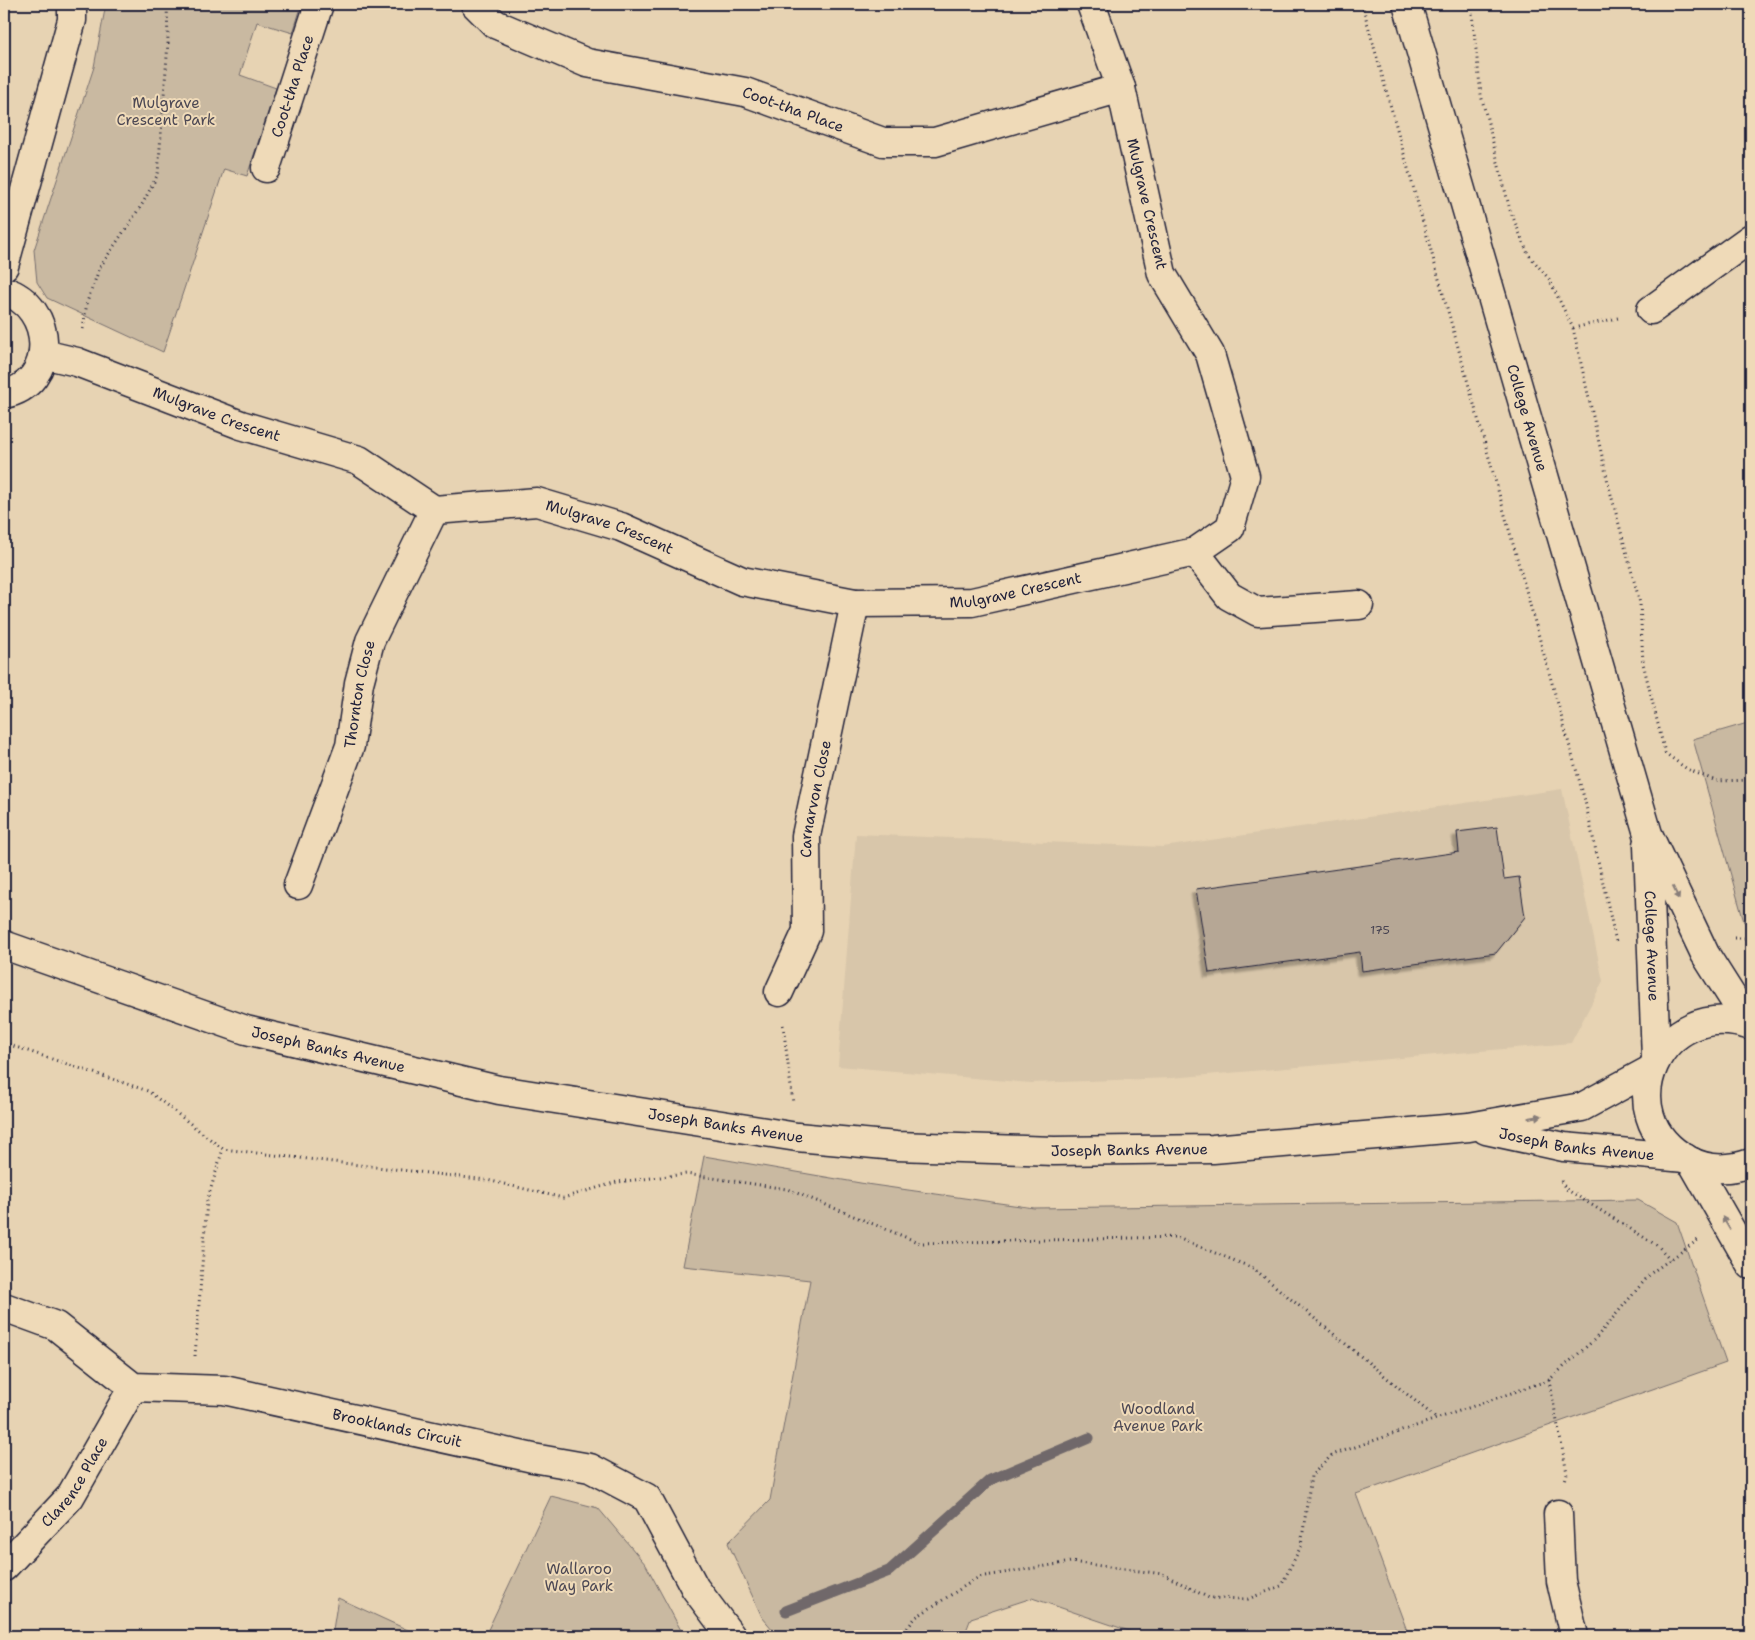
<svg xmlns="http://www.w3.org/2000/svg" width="1755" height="1640" font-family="'Shantell Sans',sans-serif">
<defs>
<filter id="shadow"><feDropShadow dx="-4.5" dy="4.5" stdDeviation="1" flood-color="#0004"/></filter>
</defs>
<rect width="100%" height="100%" fill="#e7d3b3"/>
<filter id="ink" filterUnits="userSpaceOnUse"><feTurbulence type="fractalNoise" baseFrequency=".02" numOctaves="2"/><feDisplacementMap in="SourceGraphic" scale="10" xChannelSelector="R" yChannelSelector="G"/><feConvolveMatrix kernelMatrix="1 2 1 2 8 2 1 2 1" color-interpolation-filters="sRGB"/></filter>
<g filter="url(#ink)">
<!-- built -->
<polygon fill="#d8c6aa" points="1562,789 1603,981 1571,1043 1172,1078 1031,1083 838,1066 856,834 1163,847"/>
<!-- green -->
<g fill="#c9b9a1" stroke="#766e6e">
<polygon points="106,4 302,4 293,33 257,22 240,75 276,88 247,176 224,169 163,352 47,298 37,282 34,250 94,67"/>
<polygon points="1751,722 1751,925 1744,922 1693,739"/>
<polygon points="704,1156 866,1184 1034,1208 1638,1200 1677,1222 1726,1363 1356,1494 1409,1636 1144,1636 1032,1598 971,1618 964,1636 778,1636 762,1617 728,1543 770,1500 810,1280 683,1266"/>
<polygon points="551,1496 598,1508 646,1565 684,1636 485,1636"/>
<polygon points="338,1598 421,1636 332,1636"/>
</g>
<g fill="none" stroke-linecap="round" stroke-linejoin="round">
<!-- stream -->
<polyline stroke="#70686a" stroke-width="11" points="786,1611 889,1571 990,1480 1089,1438"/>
</g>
<!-- building -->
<polygon fill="#b6a795" stroke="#22223b" filter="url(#shadow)" points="1497,827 1504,879 1519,877 1525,917 1496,953 1362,971 1360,952 1209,973 1196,889 1459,852 1457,832"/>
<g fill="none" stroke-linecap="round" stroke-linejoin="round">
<!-- minor casing -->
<g stroke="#22223b" stroke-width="31">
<g id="minor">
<path id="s1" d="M 475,4 L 495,24 L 587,63 L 745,92 L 883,142 L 935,142 L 1121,88"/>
<path id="s2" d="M 266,168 L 319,4"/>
<polyline points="4,266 72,20 72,4"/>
<path d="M 4,291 C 55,306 58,384 4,394"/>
<polyline points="1651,310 1751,238"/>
<path id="s3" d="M 43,354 L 77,362 L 241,425 L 359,460 L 434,510 L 537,502 L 621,527 L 742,581 L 855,603 L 972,602 L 1195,552 L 1230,528 L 1245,476 L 1210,354 L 1162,274 L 1121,88 L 1091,4"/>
<polyline points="1195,552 1229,596 1258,612 1359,605"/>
<path id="s4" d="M 298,885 L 350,746 L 359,683 L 370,641 L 434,510"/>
<path id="s5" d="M 779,992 L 807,931 L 806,836 L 855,603"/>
<path id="s6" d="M 4,1307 L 56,1326 L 133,1387 L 224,1390 L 533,1458 L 590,1468 L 647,1498 L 695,1588 L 731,1636"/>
<polyline points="1558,1514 1561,1581 1574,1636"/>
<path id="s7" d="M 4,1567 L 70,1497 L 133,1387"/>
</g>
</g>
<!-- tertiary casing -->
<g stroke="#22223b" stroke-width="31">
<g id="tertiary">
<path id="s8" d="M 1407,4 L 1648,834 L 1705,954 L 1750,1025"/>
<path id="s9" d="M 1648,845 L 1656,1059"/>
<path id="s10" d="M 4,945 L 246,1030 L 499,1090 L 797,1137 L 896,1146 L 1054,1151 L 1213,1149 L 1469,1127 L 1582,1107 L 1652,1069"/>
<path d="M 1751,1026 C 1660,994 1605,1116 1688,1160 C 1708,1171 1731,1170 1751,1163"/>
<path id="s11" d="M 1486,1130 L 1564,1147 L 1685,1158"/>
<polyline points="1692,1162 1751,1265"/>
</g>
</g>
<!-- path -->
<g stroke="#22223b" stroke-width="3" stroke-dasharray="1 4" stroke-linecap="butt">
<polyline points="1362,4 1585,801 1616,942"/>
<polyline points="1471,4 1481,95 1510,210 1528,254 1549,279 1573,328 1609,487 1640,603 1643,663 1665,753 1687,769 1716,781 1751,780"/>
<polyline points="1573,328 1618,318"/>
<polyline points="83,329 87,302 100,267 143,203 158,174 168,43 167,4"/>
<polyline points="1734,938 1751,938"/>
<polyline points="783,1025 793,1103"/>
<polyline points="4,1043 148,1091 223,1149 487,1180 563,1198 617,1182 686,1174 787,1189 920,1243 1175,1237 1253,1268 1436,1418"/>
<polyline points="1561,1181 1566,1189 1658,1246 1670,1259"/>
<polyline points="195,1356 207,1201 223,1149"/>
<polyline points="1549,1380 1567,1473 1565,1481"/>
<polyline points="901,1636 916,1617 979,1577 1071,1562 1163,1574 1209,1598 1248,1599 1281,1586 1301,1546 1311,1476 1332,1455 1549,1380 1595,1339 1651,1273 1698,1240"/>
</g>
<!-- minor -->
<use href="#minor" stroke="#efdab8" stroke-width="28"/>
<!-- tertiary -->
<use href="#tertiary" stroke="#efdab8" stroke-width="28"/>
</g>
<!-- one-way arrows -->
<defs><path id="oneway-solid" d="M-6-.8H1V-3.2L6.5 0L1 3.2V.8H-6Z" transform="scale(1.25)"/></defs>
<g fill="#887e7a">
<use href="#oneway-solid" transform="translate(1676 893) rotate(64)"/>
<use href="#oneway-solid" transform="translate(1535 1117) rotate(-9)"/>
<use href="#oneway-solid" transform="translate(1726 1223) rotate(-121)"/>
</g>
</g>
<g text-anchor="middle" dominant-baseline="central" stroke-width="4" stroke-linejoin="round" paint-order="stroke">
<!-- number labels -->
<g font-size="12" fill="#474352">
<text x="1380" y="930">175</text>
</g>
<!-- street labels -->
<g font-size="15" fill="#22223b" stroke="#efdab8">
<text stroke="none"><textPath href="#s2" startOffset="86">Coot-tha Place</textPath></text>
<text stroke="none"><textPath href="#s1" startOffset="340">Coot-tha Place</textPath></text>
<text transform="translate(1147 204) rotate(77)">Mulgrave Crescent</text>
<text stroke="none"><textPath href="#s3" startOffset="184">Mulgrave Crescent</textPath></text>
<text stroke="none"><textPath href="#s8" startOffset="431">College Avenue</textPath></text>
<text stroke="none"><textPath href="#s3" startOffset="604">Mulgrave Crescent</textPath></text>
<text stroke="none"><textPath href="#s3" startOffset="1024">Mulgrave Crescent</textPath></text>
<text stroke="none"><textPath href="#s4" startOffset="201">Thornton Close</textPath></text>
<text stroke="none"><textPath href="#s5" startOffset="200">Carnarvon Close</textPath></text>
<text stroke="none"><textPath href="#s9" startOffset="101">College Avenue</textPath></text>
<text stroke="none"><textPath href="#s10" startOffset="341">Joseph Banks Avenue</textPath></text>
<text stroke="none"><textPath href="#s10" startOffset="746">Joseph Banks Avenue</textPath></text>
<text stroke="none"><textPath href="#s11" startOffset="92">Joseph Banks Avenue</textPath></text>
<text stroke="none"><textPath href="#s10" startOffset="1151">Joseph Banks Avenue</textPath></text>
<text stroke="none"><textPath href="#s6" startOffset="422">Brooklands Circuit</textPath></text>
<text stroke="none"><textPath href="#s7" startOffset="111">Clarence Place</textPath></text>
</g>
<!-- park labels -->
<g font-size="15" fill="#4c4854" stroke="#efdab8">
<text x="166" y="103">Mulgrave<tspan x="166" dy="17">Crescent Park</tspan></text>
<text x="1158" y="1409">Woodland<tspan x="1158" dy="17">Avenue Park</tspan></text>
<text x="579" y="1569">Wallaroo<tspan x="579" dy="17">Way Park</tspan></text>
</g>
</g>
<!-- margin -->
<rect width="1755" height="1640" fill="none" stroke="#efdab8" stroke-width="20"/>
<rect x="10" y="10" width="1735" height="1620" fill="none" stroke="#22223b" stroke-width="2" filter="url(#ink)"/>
</svg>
